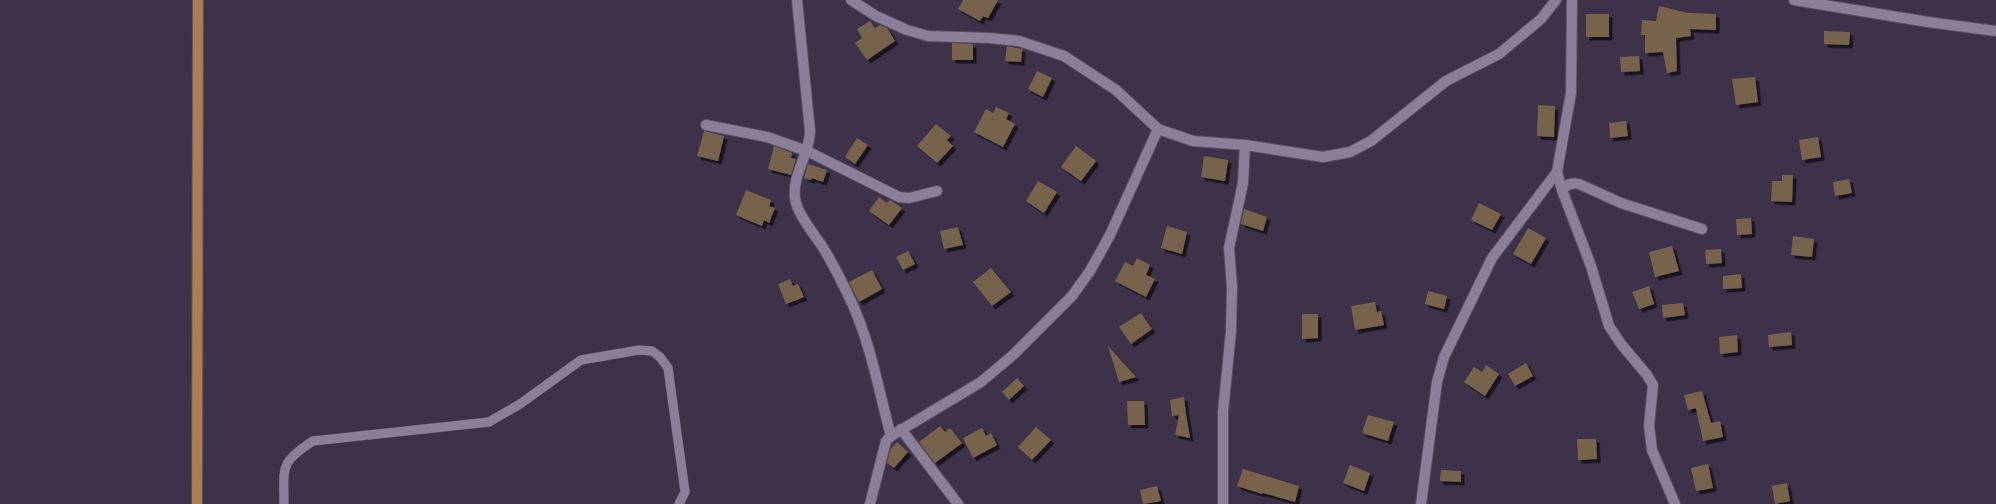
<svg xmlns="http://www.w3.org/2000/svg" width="1996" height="504" font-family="'PT Sans',sans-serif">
<defs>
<filter id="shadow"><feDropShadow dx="3.5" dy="3.5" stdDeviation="0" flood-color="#0009"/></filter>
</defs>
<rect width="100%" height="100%" fill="#3d324a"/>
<!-- building -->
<g fill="#77624c" filter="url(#shadow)">
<polygon points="963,0 998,0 988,18 983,16 980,21 958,9"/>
<polygon points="1659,6 1688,13 1716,14 1716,30 1690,29 1691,36 1676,38 1677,71 1667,73 1663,52 1645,53 1645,35 1641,35 1642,20 1656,21"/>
<rect x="1586" y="14" width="23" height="23"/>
<polygon points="870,21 875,28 880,25 887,28 895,41 867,60 855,43 862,38 857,29"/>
<polygon points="1824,31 1850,32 1849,45 1824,44"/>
<polygon points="952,43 973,44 973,60 952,60"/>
<polygon points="1007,46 1022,49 1021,62 1005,61"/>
<polygon points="1639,56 1640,71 1621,72 1620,57"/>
<polygon points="1037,71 1052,78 1043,97 1028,89"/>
<polygon points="1755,77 1758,102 1736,105 1732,79"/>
<polygon points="1538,105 1555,106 1554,137 1537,136"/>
<polygon points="996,107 1009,113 1006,119 1015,124 1003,147 974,132 986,109 993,113"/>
<polygon points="1626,121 1628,136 1610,138 1609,123"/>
<polygon points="936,124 951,136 947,140 953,146 937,163 917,146"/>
<polygon points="704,131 724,136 718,161 697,156"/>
<polygon points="1818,137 1821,157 1802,160 1799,140"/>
<polygon points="857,138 868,145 855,164 845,157"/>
<polygon points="774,146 792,153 791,158 796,159 791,175 768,169"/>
<polygon points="1076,146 1096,161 1081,181 1061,167"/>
<polygon points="1204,156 1228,160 1225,181 1201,177"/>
<polygon points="808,164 827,170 823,182 812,178 811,180 804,178"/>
<polygon points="1782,175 1793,175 1792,202 1771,201 1772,181 1782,181"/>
<polygon points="1849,179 1852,193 1835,196 1833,182"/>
<polygon points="1038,181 1057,192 1044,213 1026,201"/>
<polygon points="746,190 771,200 769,206 775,208 769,223 764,220 762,226 736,215"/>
<polygon points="879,197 887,203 890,200 902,208 889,225 869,211"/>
<polygon points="1479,203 1501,214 1492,230 1471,220"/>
<polygon points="1244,209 1267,217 1263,231 1241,224"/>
<polygon points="1751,218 1752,234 1737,235 1736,219"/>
<polygon points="1167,226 1187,232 1182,254 1161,248"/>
<polygon points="958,227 963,245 944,249 940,231"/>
<polygon points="1528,228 1546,238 1531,264 1513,254"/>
<polygon points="1793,236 1814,239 1812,257 1791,255"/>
<polygon points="1672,246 1679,271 1655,277 1649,252"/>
<polygon points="1721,249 1722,263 1706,264 1705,250"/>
<polygon points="908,251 915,264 903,270 896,257"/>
<polygon points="1137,258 1150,265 1146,275 1155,279 1146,297 1115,281 1125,262 1133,266"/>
<polygon points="991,268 1011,292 992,306 973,282"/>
<polygon points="872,270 882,289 859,302 849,282"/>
<polygon points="1741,274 1742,288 1723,289 1723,276"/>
<polygon points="790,279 793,286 798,284 804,297 786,304 778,284"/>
<polygon points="1649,286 1654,304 1639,309 1632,292"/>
<polygon points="1428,291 1447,296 1444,309 1425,304"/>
<polygon points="1375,302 1377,312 1381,311 1384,325 1355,330 1351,306"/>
<polygon points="1683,303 1685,315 1663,318 1662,305"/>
<polygon points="1141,313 1152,329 1131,344 1119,327"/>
<polygon points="1302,314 1318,314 1318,338 1302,339"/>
<polygon points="1791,332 1792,345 1769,347 1768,335"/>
<polygon points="1737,335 1738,352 1720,354 1719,337"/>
<polygon points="1108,346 1136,377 1119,382"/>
<polygon points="1526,363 1533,376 1515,386 1508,374"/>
<polygon points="1486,365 1499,374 1485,396 1464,382 1474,367 1482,372"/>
<polygon points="1017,378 1024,386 1009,400 1002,392"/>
<polygon points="1702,391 1711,423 1720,421 1723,437 1703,441 1696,408 1688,410 1684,395"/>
<polygon points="1184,397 1186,414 1190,438 1175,435 1179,415 1172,416 1170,400"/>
<polygon points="1127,401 1144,401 1145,425 1128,425"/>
<polygon points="1368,415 1394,422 1388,441 1362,433"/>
<polygon points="940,426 945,432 950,428 962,443 935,463 919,442"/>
<polygon points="1036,427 1051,440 1032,460 1018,447"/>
<polygon points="982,428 986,436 991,433 997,445 973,458 963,438"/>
<polygon points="1577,439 1596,439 1597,459 1578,460"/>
<polygon points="897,442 908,452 894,468 887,463 890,450"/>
<polygon points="1708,464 1713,488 1696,491 1691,468"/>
<polygon points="1350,465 1370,473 1364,491 1343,483"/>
<polygon points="1243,469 1299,486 1295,502 1263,493 1262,494 1237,486"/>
<polygon points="1441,470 1461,471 1461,482 1440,481"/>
<polygon points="1787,483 1790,501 1775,504 1772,486"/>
<polygon points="1157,486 1161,501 1143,504 1140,490"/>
</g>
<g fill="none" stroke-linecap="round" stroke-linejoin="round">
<!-- lane casing -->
<g stroke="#5a5064" stroke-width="10">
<path id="lane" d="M 284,504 C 284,467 279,463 313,441 L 489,422 L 520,404 L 581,360 L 639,350 L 652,351 L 660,357 L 668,368 L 685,492 L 679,504"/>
</g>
<!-- street casing -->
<g stroke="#5a5064" stroke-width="12">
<g id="street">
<path d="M 797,0 L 810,131 C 810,154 792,174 795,198 C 797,216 819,239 828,256 C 836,270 843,284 850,299 C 870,340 879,392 891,436"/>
<polyline points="851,0 876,16 907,30 928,36 990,38 1019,41 1064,56 1116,90 1158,129 1193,141 1245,145 1323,157 1350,152 1371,141 1446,81 1499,54 1541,19 1556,0"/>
<polyline points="1572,0 1571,93 1557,172 1562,190 1591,266 1609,326 1621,344 1647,375 1653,385 1649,426 1652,450 1675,504"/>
<polyline points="1794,0 1928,22 1996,31"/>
<polyline points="706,125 767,137 807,151 899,197 909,198 937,191"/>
<path d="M 1562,190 C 1567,185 1571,182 1579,184 L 1621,203 L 1702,229"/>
<polyline points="901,429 958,504"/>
<polyline points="870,504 886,441 891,436 981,382 1013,355 1072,296 1090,271 1110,235 1158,129"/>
<polyline points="1223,504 1223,412 1231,331 1232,287 1229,248 1243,183 1245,145"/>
<polyline points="1421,504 1437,382 1444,357 1492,258 1557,172"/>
</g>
</g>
<!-- primary casing -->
<g stroke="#5a5064" stroke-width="12">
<polyline id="primary" points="197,504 198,0"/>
</g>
<!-- lane -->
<use href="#lane" stroke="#8a7e99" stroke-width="9"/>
<!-- street -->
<use href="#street" stroke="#8a7e99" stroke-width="10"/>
<!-- primary -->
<use href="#primary" stroke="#aa7d52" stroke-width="10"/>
</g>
</svg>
